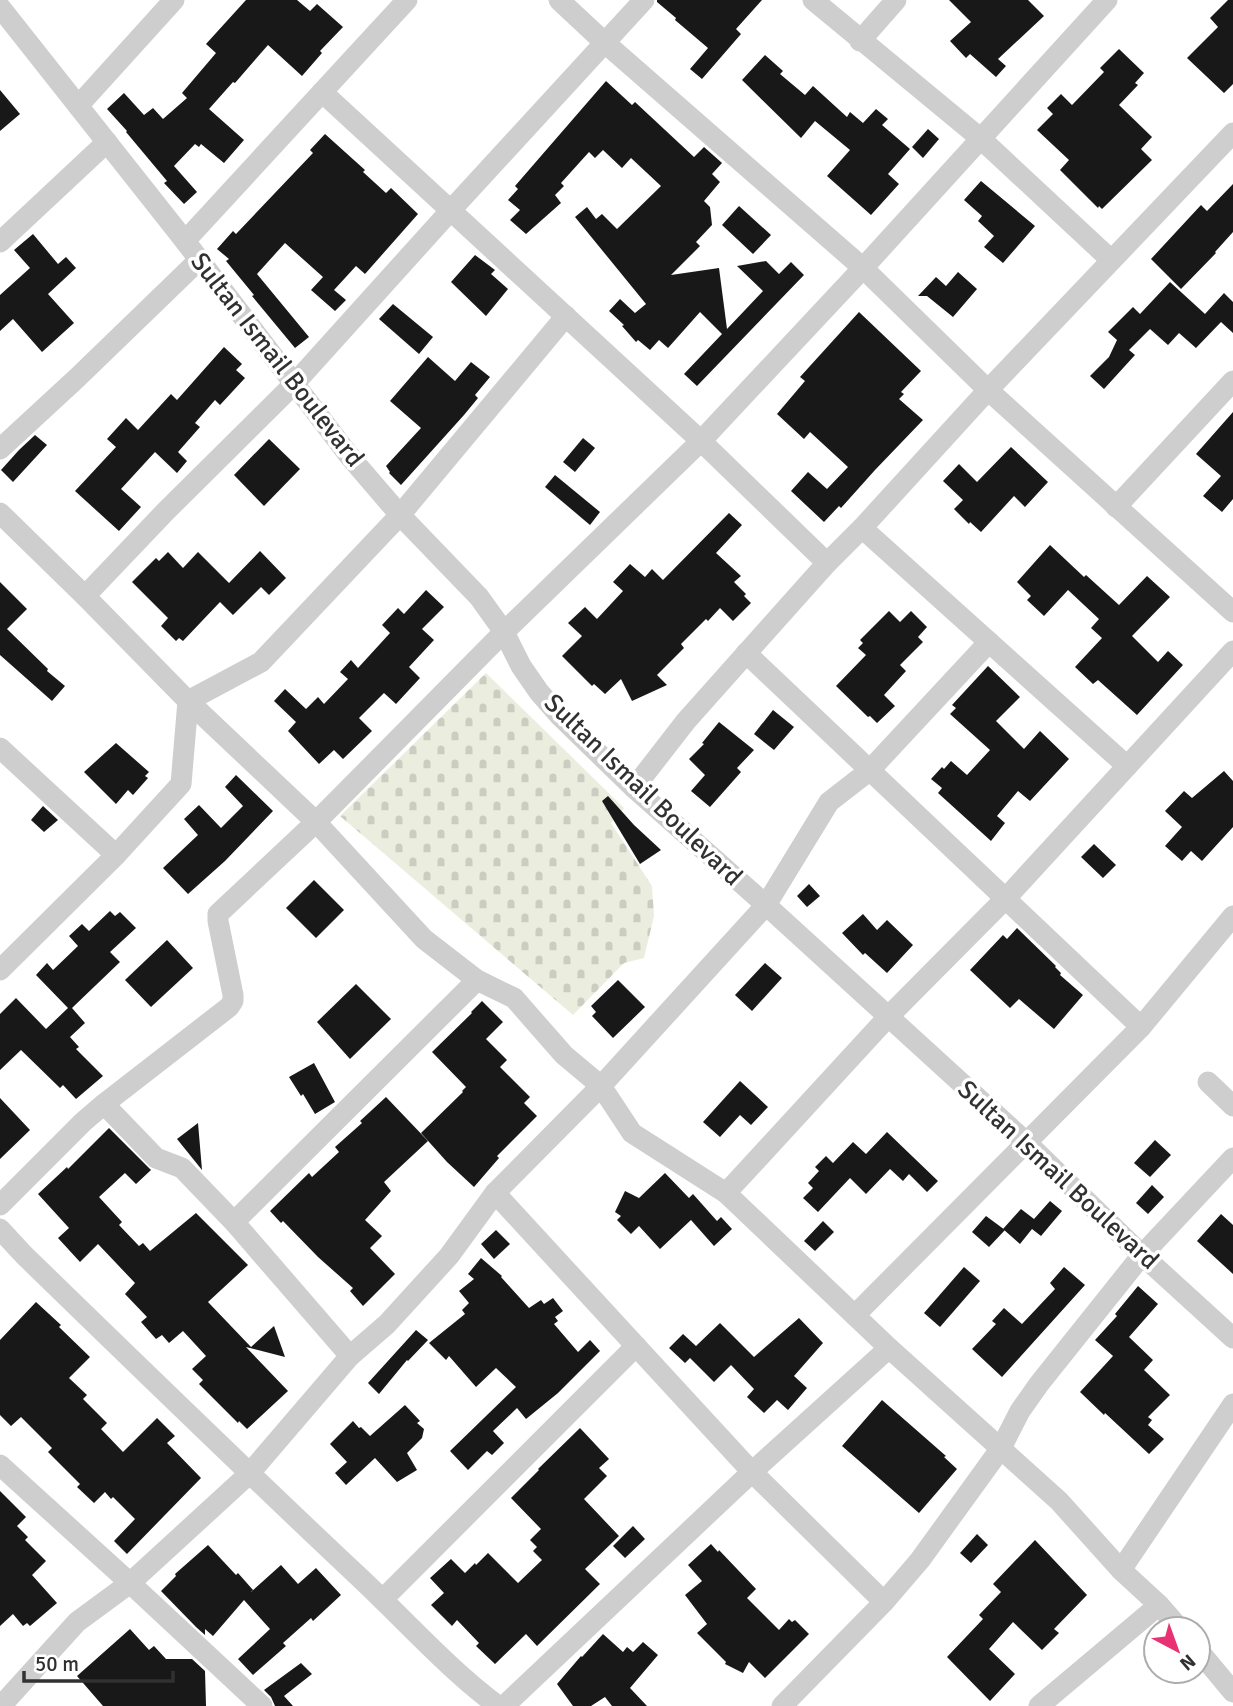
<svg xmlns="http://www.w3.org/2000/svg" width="1233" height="1706" font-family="Signika,sans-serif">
<defs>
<pattern id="cemetery-stones" width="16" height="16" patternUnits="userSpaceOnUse" patternTransform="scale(1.75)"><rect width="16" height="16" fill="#ebeedf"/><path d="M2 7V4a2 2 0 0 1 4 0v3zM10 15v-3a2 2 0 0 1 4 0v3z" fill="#cacdc0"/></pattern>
</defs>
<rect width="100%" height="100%" fill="#fff"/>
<!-- cemetery -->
<polygon fill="url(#cemetery-stones)" points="486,673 624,808 611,823 652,886 654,916 644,958 624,963 573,1015 340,816"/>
<!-- building -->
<g fill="#181818">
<polygon points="246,0 297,0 310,11 317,4 343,27 320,51 322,53 302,76 268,45 235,83 233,82 209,109 244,140 224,163 201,144 199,147 195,144 174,166 197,192 184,204 164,183 167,181 126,132 127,131 107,109 124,93 144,115 153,108 163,119 187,98 182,93 216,53 206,44"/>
<polygon points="657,0 762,0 736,29 741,34 702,79 690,69 708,48 675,20 676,18 657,2"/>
<polygon points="949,0 1028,0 1044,16 998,59 1006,66 996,77 970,54 966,58 950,41 971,22"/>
<polygon points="1228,0 1233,0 1233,84 1224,93 1187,58 1218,27 1210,18"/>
<polygon points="1119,49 1144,73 1135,83 1138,85 1119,105 1152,137 1141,149 1152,160 1102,209 1099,206 1098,208 1060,170 1069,160 1037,130 1053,114 1047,108 1061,94 1072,105 1104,72 1100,68"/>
<polygon points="765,55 783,71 780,74 805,95 813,86 847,117 850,112 863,123 876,109 888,119 882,125 910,149 888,174 899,184 871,215 827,176 850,150 815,121 801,138 742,80"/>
<polygon points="606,81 632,105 635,102 694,157 704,147 722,163 712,174 720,182 704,201 710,207 712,225 696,242 700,246 671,275 719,268 727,329 763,291 737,266 766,261 779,274 791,262 804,275 697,386 684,374 722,334 700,312 668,348 659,340 650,350 638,340 636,342 622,326 624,325 609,311 620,299 635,313 646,304 575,217 587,207 596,219 602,214 617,229 661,186 631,158 622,168 603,150 595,158 589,152 561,183 564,186 555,195 561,203 526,234 510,220 520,210 508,200 518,189 515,186"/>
<polygon points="0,90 20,114 0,131"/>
<polygon points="928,129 939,139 923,158 912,147"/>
<polygon points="325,134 365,170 363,172 386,193 391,188 418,214 365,274 356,266 334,290 346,300 335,311 311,290 323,277 285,243 257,274 309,337 295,348 252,296 254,295 226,261 229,259 217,249 233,231 236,234 313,153 310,150"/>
<polygon points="981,181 1035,226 1003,263 984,247 994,236 978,221 982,216 964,200"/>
<polygon points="1233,184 1233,232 1215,252 1216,253 1181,289 1151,259 1201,205 1207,211"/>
<polygon points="739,206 771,235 753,254 722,225"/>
<polygon points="33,234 58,264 66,257 76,268 48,294 74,323 42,352 13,319 0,331 0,295 30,268 14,250"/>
<polygon points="475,255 495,270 491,274 508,289 486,316 451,282"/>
<polygon points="958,272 977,289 953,317 927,296 918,296 936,277 946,286"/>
<polygon points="1170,282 1205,314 1224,293 1233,302 1233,333 1221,322 1196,348 1179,333 1168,345 1150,329 1129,350 1135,355 1104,389 1090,376 1109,357 1117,340 1108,332 1133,307 1140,314"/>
<polygon points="393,304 433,337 419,354 379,319"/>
<polygon points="859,312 921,371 901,392 904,394 899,399 923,420 875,470 841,508 839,506 824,522 791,491 808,472 827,489 848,467 810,432 804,439 777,414 805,381 800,377"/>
<polygon points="224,347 242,364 236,370 245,378 220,405 215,400 195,423 200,427 178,452 187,461 177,473 155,452 121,489 141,507 119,531 75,491 116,447 107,439 126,418 138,430 171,394 177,400"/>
<polygon points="428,357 455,381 471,362 490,377 475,395 478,398 464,415 401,485 389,473 390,472 386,466 421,428 390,401"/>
<polygon points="1233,412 1233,499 1222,512 1203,496 1221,476 1196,454"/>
<polygon points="35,435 47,445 13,482 1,470 19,450"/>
<polygon points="583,438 595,448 575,472 563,462"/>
<polygon points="269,439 300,469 264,506 234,475"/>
<polygon points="1011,447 1048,482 1025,507 1014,496 981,532 970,522 969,524 954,509 963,500 943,481 959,464 977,482"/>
<polygon points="555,475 600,512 590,525 545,487"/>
<polygon points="729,513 742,525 716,553 741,576 734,582 746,594 744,596 751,603 733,621 720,608 708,621 706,619 681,644 684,648 657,675 667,685 632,701 621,679 605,694 594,684 592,686 562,656 582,636 568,623 585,607 597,619 623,591 613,582 630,564 645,577 652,569 663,580"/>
<polygon points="1050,545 1084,577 1086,575 1119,605 1147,576 1170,597 1132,636 1158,662 1168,651 1183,665 1137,715 1098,680 1093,684 1075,667 1102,638 1091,628 1099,619 1068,590 1044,616 1027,600 1031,596 1017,582"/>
<polygon points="260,551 286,578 269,595 261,587 233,615 220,602 183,641 179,638 176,641 161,626 168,618 132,582 156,558 159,561 168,552 183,568 198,552 229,583"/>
<polygon points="0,582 27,609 7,629 48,669 47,671 65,686 52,701 0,655"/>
<polygon points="426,590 444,607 422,629 434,640 409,667 420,678 396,704 384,693 359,718 372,731 343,759 334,750 319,764 288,731 296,722 274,701 285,689 306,709 318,697 324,704 348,679 340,672 351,660 358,668 390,633 382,625 398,608 404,614"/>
<polygon points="889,611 900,622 911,611 927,627 918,637 923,642 900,665 906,671 884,695 895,706 877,723 870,716 868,717 836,686 866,655 858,648 863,643 860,640"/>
<polygon points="988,666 1020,697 996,721 1024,749 1040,731 1069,759 1030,801 1018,791 997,816 1005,823 991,841 938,793 942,788 931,779 942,767 944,769 951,761 967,775 990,750 950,714 956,708 952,705"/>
<polygon points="773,710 794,727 774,750 754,734"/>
<polygon points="719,722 754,750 737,768 741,772 710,807 691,791 705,775 689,759 704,744 702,743"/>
<polygon points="116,743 149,772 145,776 148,778 133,795 128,790 116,804 84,772"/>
<polygon points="1224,771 1233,781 1233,827 1202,861 1191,851 1182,861 1165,846 1182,827 1165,811 1184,791 1192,798"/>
<polygon points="236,775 273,811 225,861 188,894 163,868 198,835 184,819 199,805 221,828 243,806 225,787"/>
<polygon points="608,796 634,825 661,850 640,864 602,801"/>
<polygon points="43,806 58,820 44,832 31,820"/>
<polygon points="1094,844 1116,865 1103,878 1081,857"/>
<polygon points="314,880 344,910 316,938 286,908"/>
<polygon points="809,884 820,896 807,907 797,896"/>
<polygon points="110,911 115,916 120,912 136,928 110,952 120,962 72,1008 85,1023 70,1037 79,1047 76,1049 103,1076 76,1099 63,1085 60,1088 21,1050 0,1070 0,1014 16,998 46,1029 68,1008 36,975 47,963 53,970 78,946 69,936 82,924 89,931"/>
<polygon points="863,914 877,930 887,920 913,945 887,973 865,953 863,955 842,933"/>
<polygon points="1017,928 1056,966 1055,967 1061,973 1060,975 1083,995 1054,1029 1019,999 1010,1008 970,970 1003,935 1007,939"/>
<polygon points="167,940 193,968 151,1007 125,980"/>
<polygon points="765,963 782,978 752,1011 735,995"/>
<polygon points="618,980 645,1007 613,1038 592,1016 596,1012 591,1006"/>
<polygon points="356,984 391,1019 350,1059 317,1022"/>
<polygon points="482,1001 503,1022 486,1039 507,1060 500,1067 530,1097 524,1103 537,1116 497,1156 499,1158 474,1187 447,1162 421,1133 463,1092 462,1091 466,1087 432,1052 472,1013 471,1012"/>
<polygon points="314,1063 335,1102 315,1114 303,1094 301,1096 289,1077"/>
<polygon points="740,1081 768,1107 751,1125 740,1115 720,1137 703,1122"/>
<polygon points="386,1097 428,1141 384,1182 391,1191 365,1220 382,1236 370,1248 395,1274 363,1306 350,1291 353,1288 318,1257 283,1221 281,1223 270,1211 309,1173 312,1177 339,1152 335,1147 362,1123 360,1121"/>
<polygon points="0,1098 30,1130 0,1159"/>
<polygon points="198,1123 202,1170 177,1139"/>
<polygon points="109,1128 151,1170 136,1184 125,1173 99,1197 122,1222 119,1225 139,1246 143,1243 150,1251 196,1213 248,1265 208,1302 251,1347 274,1326 285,1357 246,1347 288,1391 247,1429 239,1421 238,1423 199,1384 203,1380 192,1369 206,1356 183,1331 169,1343 162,1335 156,1339 141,1322 147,1317 125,1294 135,1283 98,1244 80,1262 58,1238 69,1228 38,1194 67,1167 68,1169"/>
<polygon points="887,1132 938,1181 927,1192 909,1174 903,1181 890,1169 866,1194 850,1178 818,1212 803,1198 813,1188 808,1183 819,1171 815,1167 826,1156 833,1163 853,1142 866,1154"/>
<polygon points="1155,1140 1171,1155 1150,1177 1134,1163"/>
<polygon points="665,1173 689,1198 693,1194 717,1221 721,1217 732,1229 714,1246 691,1220 660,1249 639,1226 631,1234 617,1220 621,1216 615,1212 625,1191 639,1198"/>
<polygon points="1152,1185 1164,1197 1148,1214 1136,1203"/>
<polygon points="1050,1201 1062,1211 1041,1236 1032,1229 1020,1244 1003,1229 1021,1209 1034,1219"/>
<polygon points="1221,1214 1233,1225 1233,1274 1197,1241"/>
<polygon points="986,1216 1005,1230 989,1247 972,1232"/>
<polygon points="823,1221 834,1232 815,1251 804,1241"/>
<polygon points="496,1230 510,1244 494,1259 481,1244"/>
<polygon points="481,1258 502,1276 501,1277 529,1308 541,1300 544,1304 553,1298 563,1311 555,1317 558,1321 554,1324 578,1352 590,1340 600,1351 558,1393 526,1419 517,1408 493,1431 504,1443 492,1455 487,1451 468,1470 450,1451 516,1387 496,1368 476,1387 449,1356 446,1360 429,1343 465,1314 462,1310 469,1303 459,1291 474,1279 468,1274"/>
<polygon points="964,1267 980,1281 940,1327 924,1313"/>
<polygon points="1064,1267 1085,1285 1002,1377 972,1349 996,1324 992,1321 1004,1308 1022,1324 1055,1289 1050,1283"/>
<polygon points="1138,1286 1158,1304 1129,1337 1153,1360 1144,1370 1170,1395 1148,1417 1152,1420 1148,1425 1164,1439 1149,1454 1105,1413 1104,1415 1080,1392 1113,1356 1095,1340 1117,1316 1115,1314"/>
<polygon points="36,1302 61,1325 59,1327 90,1357 69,1378 87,1395 83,1399 107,1423 101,1429 123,1452 157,1418 175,1436 167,1443 201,1478 127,1554 114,1541 135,1519 113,1497 111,1499 105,1492 94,1503 77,1487 80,1484 48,1452 52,1448 21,1417 11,1426 0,1415 0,1340"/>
<polygon points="799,1318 823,1343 794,1376 807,1388 788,1410 777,1400 764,1413 747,1397 754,1389 731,1365 714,1382 690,1358 685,1363 669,1348 683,1334 696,1346 720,1323 754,1357"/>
<polygon points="416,1330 428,1340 408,1361 407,1360 379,1394 368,1383"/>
<polygon points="882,1400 946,1456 944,1457 957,1469 919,1513 842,1446"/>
<polygon points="405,1405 420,1421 417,1423 424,1429 422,1438 407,1453 417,1470 397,1482 375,1458 346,1485 335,1473 347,1462 330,1444 353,1421 359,1428 361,1427 370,1436"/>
<polygon points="580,1428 609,1459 599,1468 607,1476 584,1499 619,1536 585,1569 600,1584 537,1646 526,1634 495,1664 476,1646 479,1643 457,1620 452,1626 431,1605 444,1593 430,1578 451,1559 465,1573 475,1563 476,1565 488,1553 518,1583 542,1560 533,1551 537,1547 530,1540 541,1529 511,1498 539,1470 538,1469"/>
<polygon points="0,1491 26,1517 17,1526 28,1537 25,1540 46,1561 32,1575 57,1603 30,1626 27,1623 23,1626 13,1614 0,1626"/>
<polygon points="633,1526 645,1539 625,1558 613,1546"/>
<polygon points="977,1534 988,1545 971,1563 960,1553"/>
<polygon points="1035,1540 1087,1595 1054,1629 1059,1633 1042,1650 1013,1622 989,1649 1015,1674 990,1701 947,1657 983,1619 979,1615 1001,1592 993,1584"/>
<polygon points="711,1544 718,1552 719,1550 756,1589 747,1598 779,1630 789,1619 792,1622 795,1620 809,1634 765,1678 749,1662 743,1673 725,1664 726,1662 697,1633 707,1624 685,1595 702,1581 688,1565"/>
<polygon points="208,1545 236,1575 238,1573 253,1590 251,1592 281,1565 298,1584 316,1568 341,1595 313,1621 311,1618 283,1643 286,1646 253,1675 238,1659 270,1629 244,1600 213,1636 205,1629 205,1635 196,1627 161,1591 176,1576 175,1574"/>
<polygon points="130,1629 149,1650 154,1646 166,1659 192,1659 205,1671 206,1706 103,1706 77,1676"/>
<polygon points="603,1634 623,1652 627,1647 633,1652 643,1642 658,1655 630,1688 647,1706 612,1706 605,1697 591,1706 573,1706 557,1684 581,1656 582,1657"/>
<polygon points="301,1663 312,1674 284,1696 293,1706 275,1706 271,1697 264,1690"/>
</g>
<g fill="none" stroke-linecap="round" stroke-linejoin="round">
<!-- minor -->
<g stroke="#cecece" stroke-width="21">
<polyline points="559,0 604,42 863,268 988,390 1233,612"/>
<polyline points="813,0 980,138 1111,260"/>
<polyline points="0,7 185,241 351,458 400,515 479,597 504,632 521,666 539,692 560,716 634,788 766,905 1026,1142 1142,1255 1233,1338"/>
<polyline points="860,41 896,0"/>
<polyline points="322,92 701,441 827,563"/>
<polyline points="78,106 174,0"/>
<polyline points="185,241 407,0"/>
<polyline points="0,242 107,142"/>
<polyline points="0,449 77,378 199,260"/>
<polyline points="1116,507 1233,381"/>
<polyline points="0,513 85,596 188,701 316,822 424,939 477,980 514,998 564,1055 601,1086 632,1133 726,1193 889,1348 1059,1501 1121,1570 1159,1605 1180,1629"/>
<polyline points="862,528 1127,766"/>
<polyline points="85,596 165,512 294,384 451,210 644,0"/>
<path d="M 746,653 C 877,778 1010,902 1141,1027"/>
<polyline points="0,748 116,855"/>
<polyline points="634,788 686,721 827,563 862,528 988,390 1233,133"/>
<polyline points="0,970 116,855 181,784 188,701 261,662 400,515 566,316"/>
<polyline points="1208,1082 1233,1106"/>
<polyline points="104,1104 156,1158 182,1168 234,1222 350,1356"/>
<polyline points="495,1193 752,1472 884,1602"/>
<polyline points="726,1193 888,1017 1006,898 1233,651"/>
<polyline points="0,1205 83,1122 104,1104 229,1007 233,1001 233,995 218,921 218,914 316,822 504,632 701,441 863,268 1107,0"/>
<polyline points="234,1222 477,980"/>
<path d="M 0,1229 L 24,1255 C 135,1363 245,1470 358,1576 C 404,1619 447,1668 498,1706"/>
<polyline points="855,1315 1141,1027 1233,916"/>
<polyline points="0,1465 130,1583 262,1706"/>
<polyline points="1121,1570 1233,1404"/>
<polyline points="383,1599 636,1346"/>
<polyline points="1198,1650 1233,1692"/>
<polyline points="1,1706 77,1622 130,1583 249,1474 350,1356 387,1324 449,1256 495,1193 601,1086 766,905 829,802 869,771 989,642"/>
<polyline points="504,1706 752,1472 889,1348"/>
<polyline points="782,1706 884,1602 920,1560 1001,1448 1020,1411 1039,1384 1142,1255 1233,1158"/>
<polyline points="1039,1706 1159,1605"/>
</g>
</g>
<g text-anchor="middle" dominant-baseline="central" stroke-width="7" stroke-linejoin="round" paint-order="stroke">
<!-- street labels -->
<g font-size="26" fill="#313131" stroke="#fff">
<text transform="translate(277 360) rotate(52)">Sultan Ismail Boulevard</text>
<text transform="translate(643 790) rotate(44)">Sultan Ismail Boulevard</text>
<text transform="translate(1058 1175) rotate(43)">Sultan Ismail Boulevard</text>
</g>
</g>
<!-- north arrow -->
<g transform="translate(1177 1650) rotate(139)"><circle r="33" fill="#ffffff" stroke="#adadad" stroke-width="2"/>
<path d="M0-5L12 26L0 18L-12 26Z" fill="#e93274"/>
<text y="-10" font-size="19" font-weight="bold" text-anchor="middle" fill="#313131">N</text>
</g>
<!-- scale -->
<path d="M24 1671v10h149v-10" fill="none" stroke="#313131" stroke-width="3.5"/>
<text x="35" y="1671" font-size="21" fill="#313131" stroke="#ffffff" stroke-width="5" paint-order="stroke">50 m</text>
</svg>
